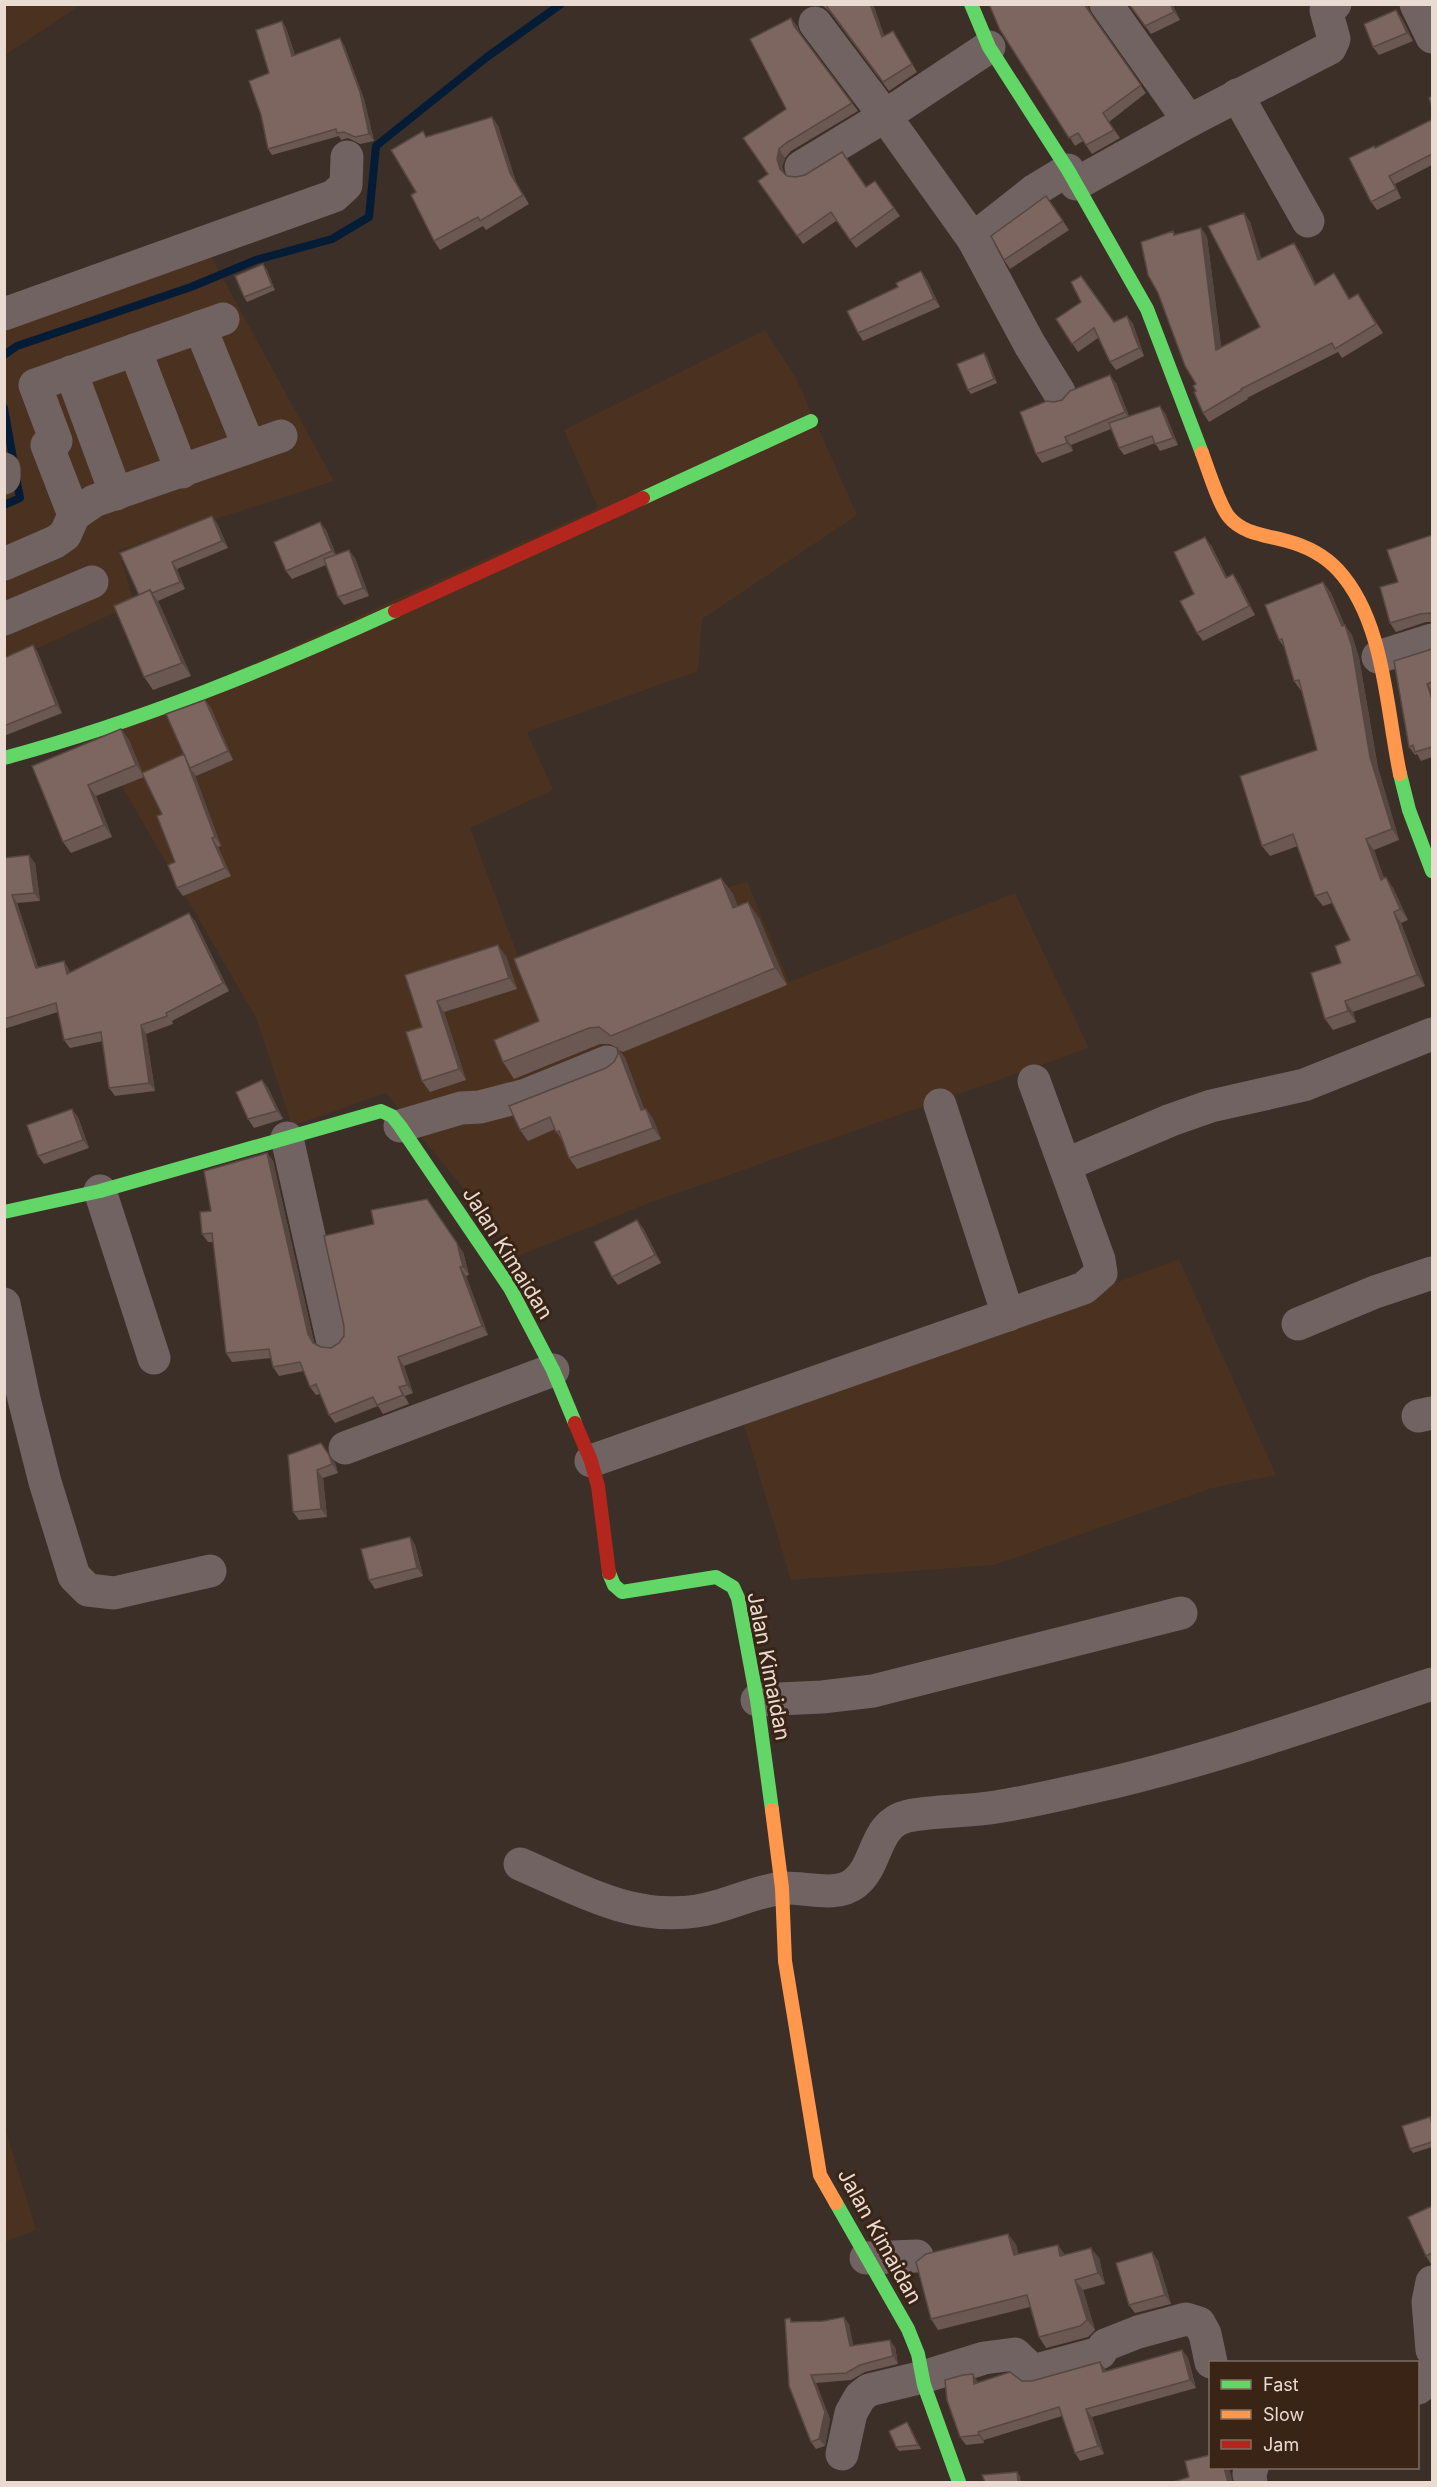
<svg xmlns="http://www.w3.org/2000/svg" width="1437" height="2487" font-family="Inter,sans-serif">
<rect width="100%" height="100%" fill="#3b2f27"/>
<!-- built -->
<g fill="#4b3220">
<polygon points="5,4 80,4 80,5 5,55"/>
<polygon points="210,255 334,481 119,550 134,604 5,663 4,321"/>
<polygon points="765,330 795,376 857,515 702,619 698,671 527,732 553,790 470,828 520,961 747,881 789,982 1015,893 1089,1048 644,1205 518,1256 386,1093 292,1126 256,1018 93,736 598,508 564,430"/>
<polygon points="1179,1259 1276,1475 1212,1488 994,1565 791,1580 740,1412 918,1357"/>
<polygon points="5,2128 36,2230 5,2242 4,2242"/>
</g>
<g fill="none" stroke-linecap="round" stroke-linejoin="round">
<!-- stream -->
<g stroke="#051c36" stroke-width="8">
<polyline points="4,355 17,346 191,287 256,260 332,239 369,217 376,146 487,57 561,4"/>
<polyline points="4,408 14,464"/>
<polyline points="4,505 20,498 16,477"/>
</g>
<!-- street -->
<g stroke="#716362" stroke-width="33">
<polyline points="1106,4 1189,121"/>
<polyline points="1416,4 1432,37"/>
<polyline points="815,23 885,116 973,239 1030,345 1059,392"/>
<polyline points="1237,95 1308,221"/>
<polyline points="801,167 885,116 989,47"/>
<polyline points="1076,184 1189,121 1330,48 1334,39 1326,10 1335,4"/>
<polyline points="973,239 1035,190 1068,170"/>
<polyline points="4,314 334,196 346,185 347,157"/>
<polyline points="200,327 249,447"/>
<polyline points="135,350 182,472"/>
<polyline points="71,372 116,494"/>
<polyline points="4,469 4,478"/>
<polyline points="74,515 47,445 56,441 35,385 223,319"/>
<polyline points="4,564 55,542 65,535 74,515 94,501 281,436"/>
<polyline points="4,619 92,582"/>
<polyline points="1378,657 1432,640"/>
<polyline points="940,1105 1008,1315"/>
<polyline points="400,1126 461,1108 480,1107 526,1095 607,1062"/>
<polyline points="287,1138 332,1338"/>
<polyline points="1065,1165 1171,1120 1211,1106 1304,1085 1432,1034"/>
<polyline points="100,1191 154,1358"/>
<polyline points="4,1304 24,1399 45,1482 74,1576 88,1590 114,1593 210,1571"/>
<polyline points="1298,1324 1375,1292 1432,1273"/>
<polyline points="1418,1416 1432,1413"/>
<polyline points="345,1448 553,1370"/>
<polyline points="591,1461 1084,1288 1101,1273 1099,1260 1034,1081"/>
<polyline points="757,1700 822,1697 873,1691 1181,1613"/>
<path d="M 520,1864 C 578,1889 631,1921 697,1911 C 726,1907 754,1891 783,1888 C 806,1887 836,1898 855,1883 C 879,1864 873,1824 908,1816 C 937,1810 967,1812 996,1807 C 1029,1802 1061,1794 1093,1787 C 1208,1761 1320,1721 1432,1684"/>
<polyline points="866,2258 917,2256"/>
<polyline points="1432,2282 1428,2302 1432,2350"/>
<polyline points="1418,2388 1430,2379 1432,2371"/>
<polyline points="842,2454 851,2413 860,2397 869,2390 923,2377 984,2358 1015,2354 1033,2371 1100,2353 1105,2345 1138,2332 1186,2319 1199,2323 1205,2334 1211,2362"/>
<polyline points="1251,2482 1249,2474 1252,2468"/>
</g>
<!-- fast -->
<g stroke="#63d668" stroke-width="14">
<polyline points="971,4 989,47 1068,170 1147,309 1202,453"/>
<polyline points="643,498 811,421"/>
<path d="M 4,758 C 138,722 268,669 395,611"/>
<polyline points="1400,774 1409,810 1432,871"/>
<polyline points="4,1212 100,1191 381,1111 392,1116 400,1126 510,1288 553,1370 575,1423"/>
<polyline points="609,1573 614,1585 622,1592 716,1577 733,1587 738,1598 757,1700 772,1810"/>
<polyline points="836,2203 908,2329 918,2354 924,2385 959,2482"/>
</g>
<!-- slow -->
<g stroke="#ff974d" stroke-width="14">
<path d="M 1202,453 C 1208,469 1219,505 1229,517 C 1243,534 1266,535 1287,541 C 1306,546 1324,555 1338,570 C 1385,621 1386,709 1400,774"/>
<polyline points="772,1810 782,1888 785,1961 820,2175 836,2203"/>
</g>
<!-- jam -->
<g stroke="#b3261e" stroke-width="14">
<polyline points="395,611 643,498"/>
<polyline points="575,1423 591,1461 598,1486 609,1573"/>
</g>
</g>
<!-- wall -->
<g fill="#6b5852">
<polygon points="821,4 873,4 884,36 893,31 917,72 889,91 830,12"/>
<polygon points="989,4 1087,4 1091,15 1146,93 1109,122 1120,138 1092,154 1083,141 1075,146"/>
<polygon points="1129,4 1172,4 1180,20 1151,34"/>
<polygon points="1396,10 1402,19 1413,41 1379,55 1373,47"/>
<polygon points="282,21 286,28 295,55 344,45 364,99 374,141 360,144 348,138 341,140 339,136 272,155 268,149 269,73"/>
<polygon points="797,26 800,33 858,111 791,151 785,158 782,167 784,173 787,176 796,177 866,187 875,181 900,216 856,248 836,221 803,244 758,181 768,174 786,109"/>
<polygon points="492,117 498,126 516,182 529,204 486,230 483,226 440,250 434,241 416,192 427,137"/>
<polygon points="1432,123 1432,165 1395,184 1401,198 1377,210 1371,202 1375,148"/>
<polygon points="1046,196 1069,230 1010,269 1004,260"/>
<polygon points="1244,213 1250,222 1261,259 1294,243 1300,252 1316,284 1334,273 1350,299 1364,303 1383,333 1342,358 1338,352 1247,398 1248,399 1209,422 1203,413 1196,384 1173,231 1176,235 1201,228 1207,237 1221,347 1260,327"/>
<polygon points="266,268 275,290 247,302 244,297"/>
<polygon points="921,271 927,280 940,307 863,341 858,333"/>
<polygon points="1127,316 1133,324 1144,356 1116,370 1110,362 1098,338 1078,352 1056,319 1114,322"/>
<polygon points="984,353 987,357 997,383 971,394 968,390"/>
<polygon points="1116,383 1129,416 1165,413 1178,445 1160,451 1155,443 1124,455 1119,448 1111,429 1071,445 1073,451 1042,463 1036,454 1054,402"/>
<polygon points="217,523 228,548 177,569 185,589 158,601 191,676 153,690 144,677 139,595 120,553"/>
<polygon points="326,530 336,555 355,558 369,596 344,605 338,597 326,565 292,579 286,571"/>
<polygon points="1432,535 1432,622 1426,622 1396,632 1390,623 1398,582"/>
<polygon points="1211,545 1227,577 1239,583 1255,615 1203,641 1197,633 1194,594"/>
<polygon points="1323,582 1331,593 1344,625 1352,635 1359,658 1378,768 1399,840 1374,850 1384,878 1393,888 1408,920 1401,923 1425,986 1353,1012 1356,1022 1333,1030 1325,1019 1341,963 1350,940 1332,903 1323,906 1315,896 1298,846 1270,856 1262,846 1317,750 1302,692 1294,681 1284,647 1279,640"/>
<polygon points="33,645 38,653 62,713 4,736 4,658"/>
<polygon points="1432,649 1432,757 1421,761 1417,754 1415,755 1409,747"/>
<polygon points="205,700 211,708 233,760 196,776 194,773 221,846 218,847 231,876 183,896 177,888 175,862 162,814 144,777 96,796 112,837 71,853 63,842 32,766 121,729 129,740 142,773 184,754"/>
<polygon points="4,858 35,863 40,901 17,903 38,967 64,961 69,970 70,973 195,921 229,991 172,1021 173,1024 146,1034 155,1091 115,1096 109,1088 103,1041 70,1048 64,1040 58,1012 4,1029"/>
<polygon points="721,878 733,894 737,906 759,918 787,985 623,1052 619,1050 625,1058 644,1109 646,1109 653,1119 661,1139 577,1169 569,1158 563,1142 555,1129 528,1141 520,1130 614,1062 618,1054 617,1048 610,1044 600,1044 514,1079 503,1062 539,1021"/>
<polygon points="506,956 517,989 444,1012 466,1080 430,1092 422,1081 422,1027 405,975"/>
<polygon points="262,1080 268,1088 283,1119 254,1128 248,1119"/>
<polygon points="78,1117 89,1148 44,1164 38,1156"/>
<polygon points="267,1153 273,1161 314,1342 321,1347 331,1348 339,1343 463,1252 469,1275 466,1276 488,1335 404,1366 413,1393 405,1396 409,1404 383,1414 378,1406 335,1423 329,1415 320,1394 316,1395 310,1387 304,1371 279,1376 273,1367 271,1358 232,1362 226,1353 213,1242 208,1242 202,1234 211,1211"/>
<polygon points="643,1228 661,1263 618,1285 612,1277"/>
<polygon points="321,1443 335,1463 338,1473 323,1478 327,1517 299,1520 293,1512"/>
<polygon points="410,1537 415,1545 423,1576 375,1589 369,1580"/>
<polygon points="1432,2120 1432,2147 1413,2153 1410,2149"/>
<polygon points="1432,2206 1432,2263 1431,2264 1426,2256"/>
<polygon points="1016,2244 1018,2254 1065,2255 1099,2258 1105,2284 1083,2290 1095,2330 1088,2337 1046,2348 1039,2337 1030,2307 938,2330 931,2319"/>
<polygon points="1152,2252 1158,2261 1171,2304 1135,2313 1129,2305"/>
<polygon points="790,2318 792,2322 849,2324 853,2346 895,2347 898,2364 865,2372 851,2380 816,2383 830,2419 825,2446 816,2449 811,2442"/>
<polygon points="1182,2350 1188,2358 1196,2388 1092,2417 1104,2454 1080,2461 1075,2453 1062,2416 984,2440 984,2443 966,2445 960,2437 979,2382 1032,2381 1106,2371"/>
<polygon points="910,2427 921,2449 899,2451 896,2447"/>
</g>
<!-- shaded-wall -->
<g fill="#574742">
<polygon points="870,4 873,4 888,46 882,37"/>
<polygon points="1084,4 1087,4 1091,15 1085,6"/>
<polygon points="1170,4 1172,4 1180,20 1174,12"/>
<polygon points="1396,10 1402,19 1413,41 1407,33"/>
<polygon points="791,18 797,26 800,34 794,26"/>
<polygon points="282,21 286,28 297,62 292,56"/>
<polygon points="340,38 344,45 364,99 374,141 369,134"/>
<polygon points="492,117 498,126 516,182 529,204 510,173"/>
<polygon points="779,149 785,158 782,167 785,177 780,169 777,159"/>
<polygon points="1389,176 1395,184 1401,198 1396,189"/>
<polygon points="1244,213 1250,222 1265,269 1258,260"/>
<polygon points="1201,228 1207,237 1223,359 1216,350"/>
<polygon points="1294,243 1300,252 1321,294 1315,285"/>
<polygon points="263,264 266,268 275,290 272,286"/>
<polygon points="921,271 927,280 940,307 934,299"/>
<polygon points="1127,316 1133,324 1144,356 1139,348"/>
<polygon points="984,353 987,357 997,383 994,379"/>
<polygon points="1110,375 1116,383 1131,421 1125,412"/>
<polygon points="1160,406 1165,413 1178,445 1173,438"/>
<polygon points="1065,437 1071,445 1073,451 1067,443"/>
<polygon points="212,516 217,523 228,548 222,541"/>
<polygon points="320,522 326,530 338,560 332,551"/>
<polygon points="1205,537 1211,545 1231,586 1226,578"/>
<polygon points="349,550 355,558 369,596 363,588"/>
<polygon points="172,562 177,569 185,589 180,582"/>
<polygon points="1233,574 1239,583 1255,615 1249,606"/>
<polygon points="1323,582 1331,593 1346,628 1345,625 1352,635 1359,658 1378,768 1399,840 1392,829 1370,757 1342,626"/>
<polygon points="150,590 159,603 191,676 182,663"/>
<polygon points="33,645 38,653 62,713 56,705"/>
<polygon points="1427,684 1432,691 1432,699"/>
<polygon points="205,700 211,708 233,760 228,751"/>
<polygon points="121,729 129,740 144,776 136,765"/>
<polygon points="184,754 190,768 194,773 221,846 215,837"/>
<polygon points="88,785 96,796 112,837 104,825"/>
<polygon points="212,838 218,847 231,876 225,868"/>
<polygon points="1366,839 1374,850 1388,890 1381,880"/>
<polygon points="29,855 35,863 40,901 34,893"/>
<polygon points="1386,877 1393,888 1408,920 1400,909"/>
<polygon points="721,878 733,894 745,924 733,908"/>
<polygon points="12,895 17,903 41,976 36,968"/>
<polygon points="748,902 759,918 787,985 775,968"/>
<polygon points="1394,912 1401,923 1425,986 1417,975"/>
<polygon points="189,913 195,921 229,991 223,983"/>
<polygon points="498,945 506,956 517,989 509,978"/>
<polygon points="64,961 69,970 72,983 67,974"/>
<polygon points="437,1001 444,1012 466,1080 459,1069"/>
<polygon points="1345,1001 1353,1012 1356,1022 1348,1011"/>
<polygon points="141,1025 146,1034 155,1091 149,1083"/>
<polygon points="617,1047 625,1058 649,1121 641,1110"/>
<polygon points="262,1080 268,1088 283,1119 277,1111"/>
<polygon points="72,1109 78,1117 89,1148 83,1140"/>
<polygon points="646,1109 653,1119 661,1139 653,1128"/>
<polygon points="267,1153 273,1161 314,1342 319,1351 308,1334"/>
<polygon points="427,1199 463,1252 469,1275 463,1267"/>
<polygon points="637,1220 643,1228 661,1263 655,1255"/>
<polygon points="460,1267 466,1276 488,1335 482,1326"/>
<polygon points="398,1357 404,1366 413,1393 407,1385"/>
<polygon points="399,1387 405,1396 409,1404 403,1395"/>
<polygon points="329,1455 335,1463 338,1473 332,1464"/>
<polygon points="317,1470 323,1478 327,1517 321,1509"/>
<polygon points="410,1537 415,1545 423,1576 417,1568"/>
<polygon points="1008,2234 1016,2244 1021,2266 1014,2255"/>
<polygon points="1058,2245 1066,2256 1060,2256"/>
<polygon points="1091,2248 1099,2258 1105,2284 1098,2273"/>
<polygon points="1152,2252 1158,2261 1171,2304 1165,2295"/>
<polygon points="1075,2280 1083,2290 1095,2330 1087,2320"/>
<polygon points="844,2317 849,2324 855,2353 850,2346"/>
<polygon points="890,2340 895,2347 898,2364 893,2356"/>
<polygon points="1182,2350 1188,2358 1196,2388 1190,2380"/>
<polygon points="1100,2362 1106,2370 1109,2380 1103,2372"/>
<polygon points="973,2374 978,2382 979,2392 974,2384"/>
<polygon points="811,2375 816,2383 830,2419 825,2446 819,2439"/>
<polygon points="1086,2409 1092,2417 1104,2454 1098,2446"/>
<polygon points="907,2422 910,2427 921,2449 918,2445"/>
<polygon points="978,2432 984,2440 984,2443 979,2435"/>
<polygon points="1224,2468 1229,2468 1233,2482 1228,2482"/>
<polygon points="1017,2472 1020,2476 1021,2482 1018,2482"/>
</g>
<!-- building -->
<g fill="#7c665f" stroke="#574742" stroke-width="1.5">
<polygon points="825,4 870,4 882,37 893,31 912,64 883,82"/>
<polygon points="989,4 1084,4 1141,85 1103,113 1114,130 1086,145 1078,133 1069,138 1000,30"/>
<polygon points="1129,4 1170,4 1174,12 1145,26"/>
<polygon points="1396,10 1407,33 1373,47 1364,24"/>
<polygon points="791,18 794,26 852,103 786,143 779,149 777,159 780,169 787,176 796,177 805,175 842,152 866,187 875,181 894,208 850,240 831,212 797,236 758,181 768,174 743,138 786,109 750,39"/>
<polygon points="282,21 292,56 340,38 360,92 369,134 355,137 344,132 337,133 336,129 268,149 261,115 249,81 269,73 256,30"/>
<polygon points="1432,96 1432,107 1429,98"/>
<polygon points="492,117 510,173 523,195 480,221 478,217 434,241 411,195 416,192 391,150 423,131 426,137"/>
<polygon points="1431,120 1432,124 1432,154 1389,176 1396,189 1371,202 1349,158 1374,146 1375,148"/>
<polygon points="1046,196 1063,221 1004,260 991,236"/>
<polygon points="1244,213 1258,260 1294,243 1315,285 1334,273 1349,299 1358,294 1376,324 1335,349 1332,343 1241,389 1242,390 1203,413 1194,392 1196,391 1193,386 1196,384 1185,366 1158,293 1148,275 1141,242 1173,231 1174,235 1201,228 1216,350 1260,327 1208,226"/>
<polygon points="263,264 272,286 244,297 235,276"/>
<polygon points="921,271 934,299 858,333 847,311 898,287 896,283"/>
<polygon points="1081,276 1114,322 1127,316 1139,348 1110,362 1094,328 1072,344 1056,319 1081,302 1071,282"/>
<polygon points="984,353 994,379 968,390 957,364"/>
<polygon points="1110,375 1125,412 1065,437 1067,443 1036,454 1020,412 1047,401 1054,402 1062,400 1070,391"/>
<polygon points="1160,406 1173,438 1155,444 1152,436 1119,448 1109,423"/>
<polygon points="212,516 222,541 172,562 180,582 152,593 150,590 139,595 120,553"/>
<polygon points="320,522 332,551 286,571 274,542"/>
<polygon points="1432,535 1432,615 1430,613 1420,614 1390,623 1380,587 1398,582 1387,550"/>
<polygon points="1205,537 1226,578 1233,574 1249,606 1197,633 1180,601 1194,594 1174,552"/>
<polygon points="349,550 363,588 338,597 324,559"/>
<polygon points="1323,582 1342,626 1345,625 1352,647 1370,757 1392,829 1366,839 1381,880 1386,877 1400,909 1394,912 1417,975 1345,1001 1348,1011 1325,1019 1311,973 1341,963 1335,946 1350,940 1327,892 1315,896 1293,834 1262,846 1240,776 1317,750 1299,680 1294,681 1282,639 1279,640 1265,605"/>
<polygon points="150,590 182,663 144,677 114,606"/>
<polygon points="33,645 56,705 4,726 4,658"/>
<polygon points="1432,649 1432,682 1427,684 1432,699 1432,747 1415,752 1413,745 1409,747 1394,661"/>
<polygon points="205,700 228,751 190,768 166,714"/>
<polygon points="121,729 136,765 88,785 104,825 63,842 32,766"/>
<polygon points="184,754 215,837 212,838 225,868 177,888 168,865 175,862 157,816 162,814 142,773"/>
<polygon points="29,855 34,893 12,895 36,968 64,961 67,974 189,913 223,983 166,1013 167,1016 141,1025 149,1083 109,1088 101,1032 64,1040 56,1003 4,1019 4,858"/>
<polygon points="721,878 733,908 748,902 775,968 611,1036 599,1027 589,1028 503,1062 494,1040 539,1021 514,959"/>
<polygon points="498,945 509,978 437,1001 459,1069 422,1081 406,1032 422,1027 405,975"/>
<polygon points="617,1047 641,1110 646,1109 653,1128 569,1158 559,1131 556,1132 550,1117 520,1130 509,1106 606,1068 614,1062 618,1054"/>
<polygon points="262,1080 277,1111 248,1119 236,1092"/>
<polygon points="72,1109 83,1140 38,1156 27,1125"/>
<polygon points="267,1153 308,1334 313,1343 321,1347 331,1348 339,1343 344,1336 344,1326 324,1236 374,1224 371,1210 427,1199 457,1243 463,1267 460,1267 482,1326 398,1357 407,1385 399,1387 403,1395 377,1405 373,1397 329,1415 316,1384 310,1387 300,1362 273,1367 269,1349 226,1353 212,1233 202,1234 200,1212 211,1211 204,1171"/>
<polygon points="637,1220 655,1255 612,1277 594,1242"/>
<polygon points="321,1443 329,1455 332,1464 317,1470 321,1509 293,1512 288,1455"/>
<polygon points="410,1537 417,1568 369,1580 361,1549"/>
<polygon points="1430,2117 1432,2124 1432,2142 1410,2149 1402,2126"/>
<polygon points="1432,2206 1432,2253 1426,2256 1408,2217"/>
<polygon points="1008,2234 1014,2255 1058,2245 1060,2256 1091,2248 1098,2273 1075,2280 1087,2320 1080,2326 1039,2337 1027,2295 931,2319 916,2262 926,2254"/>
<polygon points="1152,2252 1165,2295 1129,2305 1116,2263"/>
<polygon points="844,2317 850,2346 890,2340 893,2356 860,2365 846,2373 811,2375 825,2412 819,2439 811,2442 789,2386 785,2319 790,2318 791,2322 823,2321"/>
<polygon points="1182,2350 1190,2380 1086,2409 1098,2446 1075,2453 1059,2407 978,2432 979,2435 960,2437 947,2400 945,2380 963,2375 973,2374 974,2384 1010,2372 1022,2381 1032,2381 1100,2362 1103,2372"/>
<polygon points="907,2422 918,2445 896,2447 889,2431"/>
<polygon points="1210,2455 1210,2468 1224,2468 1228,2482 1173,2482 1189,2477 1185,2461"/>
<polygon points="1017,2472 1018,2482 985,2482 982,2475"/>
</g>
<g text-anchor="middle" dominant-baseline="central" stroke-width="6" stroke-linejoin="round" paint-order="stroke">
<!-- street labels -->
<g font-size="21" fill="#e9dbd2" stroke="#392415">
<text transform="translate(508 1253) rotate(58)">Jalan Kimaidan</text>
<text transform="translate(769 1666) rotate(79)">Jalan Kimaidan</text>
<text transform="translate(880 2236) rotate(61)">Jalan Kimaidan</text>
</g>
</g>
<!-- border -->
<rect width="1437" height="2487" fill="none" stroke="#e9dbd2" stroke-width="12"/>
<!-- legend -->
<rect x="1209" y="2361" width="210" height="108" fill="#392415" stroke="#7f6d61" stroke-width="1.5"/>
<rect x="1221" y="2380" width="30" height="9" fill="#63d668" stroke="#7f6d61" stroke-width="1.5"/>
<text x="1263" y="2391" font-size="18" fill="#e9dbd2">Fast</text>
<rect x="1221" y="2410" width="30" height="9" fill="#ff974d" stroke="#7f6d61" stroke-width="1.5"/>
<text x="1263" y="2421" font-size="18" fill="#e9dbd2">Slow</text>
<rect x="1221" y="2440" width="30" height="9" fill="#b3261e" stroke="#7f6d61" stroke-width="1.5"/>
<text x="1263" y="2451" font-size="18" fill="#e9dbd2">Jam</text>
</svg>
